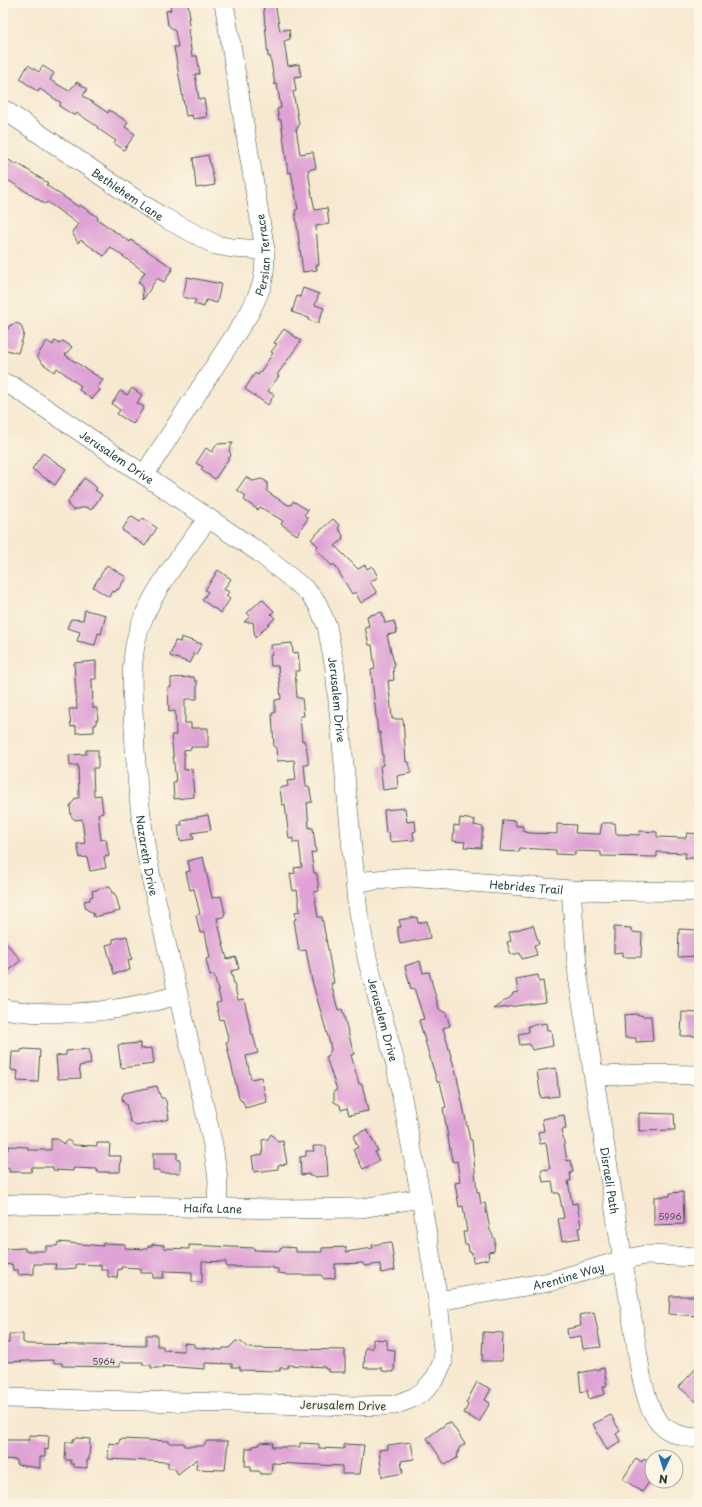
<svg xmlns="http://www.w3.org/2000/svg" width="702" height="1507" font-family="'Playpen Sans',sans-serif">
<rect width="100%" height="100%" fill="#fcf5e5"/>
<filter id="ink" filterUnits="userSpaceOnUse"><feTurbulence type="fractalNoise" baseFrequency=".025" numOctaves="2"/><feDisplacementMap in="SourceGraphic" scale="8" xChannelSelector="R" yChannelSelector="G"/><feConvolveMatrix kernelMatrix="1 2 1 2 8 2 1 2 1" color-interpolation-filters="sRGB"/></filter>
<filter id="wash" filterUnits="userSpaceOnUse"><feTurbulence type="fractalNoise" baseFrequency=".012" numOctaves="4" result="noise"/><feDisplacementMap in="SourceGraphic" scale="16" xChannelSelector="R" yChannelSelector="G"/><feGaussianBlur stdDeviation="0.9" result="paint"/><feColorMatrix in="noise" values="0 0 0 0 0 0 0 0 0 0 0 0 0 0 0 0 0 1.4 0 .05"/><feComposite in="paint" operator="in"/></filter>
<g filter="url(#wash)">
<rect width="100%" height="100%" fill="#f7e9d1"/>
<g id="blocks">
<!-- building -->
<g fill="#dfa2d5">
<polygon points="169,3 188,3 190,18 188,18 190,30 188,30 192,56 197,56 200,74 195,74 199,99 204,99 207,117 193,119 192,115 186,116 174,47 178,47 175,31 168,25 166,11 171,10"/>
<polygon points="263,3 275,3 280,31 289,29 290,39 284,41 288,66 299,64 301,76 294,77 296,91 293,92 299,124 298,128 296,128 300,154 313,152 316,168 308,170 312,196 315,210 327,208 329,224 316,226 319,265 316,265 317,270 303,272 295,210 298,209 291,172 288,173 281,120 279,120 277,109 281,108 277,84 275,85 270,56 268,57"/>
<polygon points="28,65 39,72 43,66 54,73 50,80 69,91 77,82 87,89 83,96 108,113 109,110 128,122 125,127 135,134 124,150 114,143 116,141 97,128 98,127 77,113 75,116 59,106 61,103 40,89 38,92 20,79"/>
<polygon points="208,155 215,185 196,188 193,158"/>
<polygon points="3,156 16,165 17,163 48,183 46,185 79,207 80,205 98,217 97,219 130,242 131,240 173,268 164,282 157,278 143,300 142,285 138,283 145,272 110,247 104,256 81,240 78,243 72,232 78,224 47,202 45,204 36,198 3,177"/>
<polygon points="187,277 221,284 217,303 206,300 204,307 194,304 196,300 183,297"/>
<polygon points="303,288 319,294 315,305 324,308 318,323 308,320 309,318 292,312 297,296 300,297"/>
<polygon points="16,323 21,325 24,334 18,353 3,349 3,327 8,329 9,326"/>
<polygon points="284,329 301,341 277,375 279,376 268,391 274,395 268,405 245,389 255,373 258,375 273,353 271,352 277,344 274,343"/>
<polygon points="47,341 53,345 55,341 60,344 63,341 72,347 65,355 103,380 97,388 100,390 92,399 79,390 81,386 57,368 54,372 41,362 37,356"/>
<polygon points="132,388 142,395 137,403 144,407 133,424 117,414 120,410 112,404 120,391 127,395"/>
<polygon points="233,443 229,450 231,455 215,479 201,470 203,467 196,463 206,448 212,452 217,444"/>
<polygon points="43,453 66,469 55,485 32,469"/>
<polygon points="246,477 253,481 262,479 267,482 267,491 269,493 288,505 291,505 293,501 308,510 304,515 308,518 297,535 281,524 283,521 260,507 258,510 244,500 246,496 237,490"/>
<polygon points="84,478 94,485 97,489 95,490 102,495 91,510 86,507 73,510 69,506 68,501"/>
<polygon points="131,516 140,522 143,518 157,528 145,546 122,530"/>
<polygon points="333,519 340,526 338,528 343,535 342,540 335,546 358,569 365,565 367,569 372,566 378,577 370,582 377,593 361,603 355,592 352,594 334,564 332,566 316,549 318,546 311,539"/>
<polygon points="107,565 126,577 118,590 117,589 115,592 112,591 109,597 93,587"/>
<polygon points="218,570 231,579 224,589 229,592 226,596 230,599 221,613 202,600 208,592 205,590"/>
<polygon points="262,599 274,611 271,614 275,618 255,638 253,622 244,622 250,616 247,613"/>
<polygon points="85,610 106,615 101,634 98,633 95,645 77,641 80,632 67,628 71,619 83,620"/>
<polygon points="382,612 385,623 394,621 397,633 387,635 395,667 393,667 394,680 388,681 391,707 392,719 403,719 406,762 409,762 411,773 397,776 398,788 383,790 380,766 383,765 383,756 380,732 378,733 371,670 375,669 372,645 369,645 365,627 369,626 367,616"/>
<polygon points="181,637 202,644 196,654 193,653 193,658 190,663 170,656 175,641 180,642"/>
<polygon points="292,643 293,653 298,652 300,671 295,671 297,698 302,698 304,716 300,716 302,741 304,740 305,744 306,744 308,759 308,765 304,765 306,786 309,786 310,790 312,802 307,803 309,828 313,828 316,852 311,853 314,873 316,873 317,876 319,891 314,892 318,917 322,917 334,983 331,983 338,1010 342,1009 354,1054 351,1055 359,1084 362,1084 368,1111 349,1115 347,1108 341,1110 340,1105 334,1102 334,1091 337,1090 326,1057 331,1050 330,1044 312,981 306,950 299,951 294,920 296,919 295,912 300,911 297,890 293,891 290,874 295,873 294,868 302,867 299,842 293,843 293,838 289,839 285,804 282,805 280,788 288,786 287,781 296,780 294,760 277,761 276,747 274,747 272,713 275,713 275,700 281,699 278,666 271,666 270,655 272,655 271,645"/>
<polygon points="96,661 96,679 92,679 93,708 97,708 98,720 96,720 96,725 94,725 94,732 76,733 76,726 71,727 69,709 77,709 74,663"/>
<polygon points="194,677 195,681 197,681 197,699 185,699 185,723 191,723 191,728 208,728 208,747 191,747 191,749 184,750 184,770 192,769 194,797 174,799 173,782 176,782 171,735 176,735 175,711 169,712 168,687 171,687 171,678"/>
<polygon points="86,750 98,750 98,768 93,768 94,796 101,795 103,813 98,814 101,840 106,839 109,856 104,857 106,868 90,871 87,857 80,858 77,844 85,843 82,819 75,820 71,816 70,806 76,798 79,798 79,794 78,765 70,766 69,755 86,754"/>
<polygon points="405,808 407,822 415,821 416,831 413,832 414,840 390,842 389,833 386,833 384,810"/>
<polygon points="208,815 211,830 192,833 194,839 180,841 178,825 182,825 181,820"/>
<polygon points="460,818 475,820 474,825 483,827 481,848 464,847 465,842 453,841 454,825 459,826"/>
<polygon points="503,820 516,821 516,826 523,826 523,831 529,833 557,834 557,824 576,825 575,833 600,834 602,823 615,823 616,834 639,835 640,831 657,832 657,837 686,838 687,833 699,834 699,858 685,858 686,853 657,852 657,857 601,856 601,852 575,851 575,855 556,854 556,850 520,848 519,852 500,851"/>
<polygon points="203,857 212,898 221,896 225,913 223,917 217,918 223,944 227,959 236,957 239,969 231,971 238,1000 244,999 252,1035 253,1035 258,1053 246,1056 251,1079 261,1077 267,1102 245,1108 243,1101 241,1101 239,1098 226,1042 229,1041 223,1019 220,1020 216,1003 221,1002 214,975 210,976 206,959 210,958 205,932 200,933 196,915 200,914 194,889 190,890 186,872 190,871 188,861"/>
<polygon points="110,886 112,893 114,893 116,896 120,911 94,917 93,913 86,909 84,901 90,900 90,897 93,896 92,891"/>
<polygon points="417,917 418,923 427,921 430,938 400,944 398,933 398,927 401,927 399,920"/>
<polygon points="533,925 539,944 534,945 537,955 522,959 520,953 511,955 507,942 511,941 509,932"/>
<polygon points="614,927 631,928 631,932 642,933 641,957 622,957 622,952 614,953"/>
<polygon points="679,929 698,930 699,956 678,957"/>
<polygon points="127,936 132,959 128,960 130,970 114,974 106,945 113,943 113,939"/>
<polygon points="3,940 21,960 3,976"/>
<polygon points="420,961 423,973 429,972 439,1009 446,1013 450,1026 443,1028 457,1077 470,1140 472,1140 477,1192 479,1192 481,1204 485,1203 490,1230 495,1240 494,1251 488,1252 489,1259 473,1262 472,1252 469,1252 468,1244 465,1245 463,1232 467,1232 463,1206 459,1207 455,1183 460,1182 457,1161 453,1162 451,1155 443,1108 446,1107 440,1082 437,1082 419,1020 424,1019 414,988 411,989 405,966"/>
<polygon points="538,975 539,982 543,981 546,1002 493,1009 512,996 513,993 518,992 516,979"/>
<polygon points="682,1012 699,1013 699,1036 681,1036"/>
<polygon points="636,1014 643,1016 651,1016 653,1041 636,1042 636,1038 625,1038 624,1015"/>
<polygon points="546,1023 547,1030 551,1030 553,1046 532,1050 529,1044 520,1045 518,1034 529,1032 528,1026"/>
<polygon points="140,1043 140,1049 152,1048 154,1064 121,1068 118,1045"/>
<polygon points="25,1049 40,1050 38,1082 17,1081 18,1071 11,1070 12,1052 21,1052 21,1050"/>
<polygon points="89,1049 91,1064 79,1066 81,1078 58,1079 56,1056 66,1055 66,1051"/>
<polygon points="556,1068 559,1096 541,1098 537,1071"/>
<polygon points="157,1086 161,1098 164,1098 166,1101 169,1119 136,1126 130,1121 126,1104 123,1102 122,1097 124,1093"/>
<polygon points="639,1113 674,1114 675,1130 639,1131"/>
<polygon points="564,1115 566,1129 562,1130 567,1161 571,1160 573,1172 570,1173 571,1181 568,1181 572,1204 577,1203 581,1227 578,1228 580,1238 562,1241 558,1219 564,1218 559,1193 554,1193 552,1181 543,1182 541,1170 550,1169 546,1143 540,1144 538,1132 544,1131 542,1119"/>
<polygon points="367,1129 378,1151 375,1152 379,1161 363,1169 353,1150 358,1147 353,1136"/>
<polygon points="271,1134 278,1142 283,1141 287,1164 278,1165 278,1169 254,1172 252,1156 263,1154 262,1140 268,1139"/>
<polygon points="51,1139 58,1139 63,1144 68,1140 74,1145 97,1146 97,1143 110,1143 109,1156 121,1156 120,1172 97,1172 97,1169 73,1168 73,1171 53,1170 53,1167 32,1167 31,1172 9,1172 9,1168 3,1168 3,1150 8,1150 8,1146 28,1147 28,1150 51,1150"/>
<polygon points="313,1146 326,1146 328,1176 313,1177 313,1176 309,1176 309,1174 301,1175 300,1157 306,1156 306,1151 314,1151"/>
<polygon points="153,1153 177,1153 177,1160 180,1160 180,1173 160,1173 160,1170 153,1170"/>
<polygon points="683,1192 684,1224 654,1225 654,1197 670,1196 670,1193"/>
<polygon points="58,1242 103,1246 103,1243 125,1244 125,1248 148,1249 148,1246 152,1246 152,1244 164,1245 164,1248 189,1249 189,1245 254,1248 254,1250 280,1251 280,1249 284,1247 296,1248 296,1252 322,1252 322,1248 346,1247 346,1252 373,1248 372,1245 391,1242 395,1270 381,1273 380,1264 364,1266 363,1263 335,1264 335,1278 324,1279 321,1275 286,1275 286,1274 278,1273 278,1269 272,1268 272,1267 226,1267 226,1262 202,1261 202,1282 192,1282 192,1272 164,1271 163,1278 153,1278 153,1273 140,1273 140,1268 121,1267 121,1270 118,1269 117,1278 108,1277 108,1270 101,1270 101,1265 76,1264 76,1268 65,1269 55,1269 56,1264 34,1264 34,1274 18,1275 18,1270 13,1270 12,1264 3,1265 3,1249 25,1248 25,1251 46,1251 46,1246 57,1246"/>
<polygon points="670,1296 699,1296 699,1316 669,1314"/>
<polygon points="594,1312 601,1347 583,1349 581,1336 568,1338 567,1329 581,1326 579,1315"/>
<polygon points="483,1332 503,1333 502,1361 482,1361"/>
<polygon points="9,1334 23,1334 23,1342 27,1344 146,1346 146,1335 157,1335 157,1346 163,1346 163,1350 184,1351 184,1343 194,1344 194,1347 222,1350 223,1348 229,1348 236,1341 241,1342 248,1348 345,1350 345,1372 328,1372 328,1369 325,1369 325,1367 288,1365 288,1368 280,1368 280,1371 240,1370 240,1367 232,1367 232,1364 205,1363 205,1369 163,1366 164,1368 151,1368 151,1365 143,1365 143,1362 120,1362 120,1367 62,1366 62,1363 54,1363 54,1360 3,1362 3,1343 9,1343"/>
<polygon points="373,1339 387,1340 387,1349 395,1350 394,1372 382,1371 382,1368 364,1368 365,1348 373,1348"/>
<polygon points="699,1365 699,1404 679,1387"/>
<polygon points="604,1368 607,1386 603,1386 605,1394 589,1399 587,1390 581,1392 579,1373"/>
<polygon points="477,1382 491,1389 485,1400 490,1403 479,1422 464,1413 468,1405 466,1403"/>
<polygon points="611,1415 620,1431 616,1434 621,1442 607,1450 593,1424"/>
<polygon points="447,1423 451,1423 465,1444 459,1448 457,1458 445,1465 427,1438"/>
<polygon points="29,1435 49,1436 48,1450 45,1449 45,1457 40,1457 40,1468 17,1465 17,1460 3,1459 3,1440 29,1440"/>
<polygon points="78,1438 90,1439 89,1460 87,1460 87,1468 74,1467 74,1464 71,1464 71,1460 65,1460 66,1442 73,1442 73,1439"/>
<polygon points="120,1439 169,1441 169,1443 184,1443 184,1446 203,1446 207,1441 228,1441 225,1470 196,1469 197,1459 178,1474 174,1468 168,1468 168,1462 108,1459 109,1443 119,1444"/>
<polygon points="260,1442 273,1443 272,1447 300,1447 300,1443 319,1444 319,1448 344,1449 344,1444 364,1445 360,1474 342,1474 342,1466 272,1463 271,1474 261,1474 259,1471 251,1471 251,1466 245,1466 246,1448 253,1448 253,1446 260,1445"/>
<polygon points="411,1442 414,1459 401,1461 403,1473 382,1477 379,1450 388,1449 388,1445"/>
<polygon points="636,1458 642,1462 644,1459 652,1464 652,1478 642,1492 623,1479"/>
</g>
</g>
</g>
<g filter="url(#ink)">
<use href="#blocks" fill-opacity="0" stroke="#3f574c" stroke-width="1"/>
<g fill="none" stroke-linecap="round" stroke-linejoin="round">
<!-- minor casing -->
<g stroke="#3f574c" stroke-width="20">
<g id="minor">
<path id="s1" d="M 3,109 L 159,215 L 216,245 L 232,248 L 265,250"/>
<path id="s2" d="M 3,383 L 14,387 L 260,553 L 307,591 L 317,603 L 327,626 L 335,669 L 358,913 L 368,962 L 396,1066 L 421,1198 L 438,1301 L 443,1350 L 443,1361 L 436,1377 L 424,1391 L 415,1397 L 395,1405 L 357,1406 L 3,1398"/>
<path id="s3" d="M 144,475 L 250,312 C 263,285 265,280 265,250 L 224,3"/>
<path id="s4" d="M 208,518 C 187,548 160,581 145,614 C 128,649 132,690 134,728 C 136,779 141,827 151,878 L 213,1145 L 218,1179 L 217,1207"/>
<path id="s5" d="M 355,882 L 409,877 L 571,890 L 699,892"/>
<path id="s6" d="M 571,890 L 578,977 L 641,1375 C 650,1412 655,1436 699,1438"/>
<path d="M 3,1009 C 62,1018 120,1012 178,995"/>
<polyline points="594,1070 598,1074 605,1076 639,1074 699,1075"/>
<path id="s7" d="M 3,1205 L 15,1204 L 282,1209 L 362,1208 L 421,1198"/>
<path id="s8" d="M 438,1301 L 549,1282 L 622,1260 L 645,1255 L 699,1257"/>
</g>
</g>
<!-- minor -->
<use href="#minor" stroke="#fff" stroke-width="19"/>
</g>
</g>
<g text-anchor="middle" dominant-baseline="central" stroke-width="3.5" stroke-linejoin="round" paint-order="stroke">
<!-- number labels -->
<g font-size="9" fill="#4f565c">
<text x="670" y="1216">5996</text>
<text x="104" y="1361">5964</text>
</g>
<!-- street labels -->
<g font-size="11" fill="#1f3d34" stroke="#fcf5e5">
<text stroke="none"><textPath href="#s1" startOffset="151">Bethlehem Lane</textPath></text>
<text stroke="none"><textPath href="#s3" startOffset="254">Persian Terrace</textPath></text>
<text stroke="none"><textPath href="#s2" startOffset="136">Jerusalem Drive</textPath></text>
<text stroke="none"><textPath href="#s2" startOffset="484">Jerusalem Drive</textPath></text>
<text stroke="none"><textPath href="#s4" startOffset="359">Nazareth Drive</textPath></text>
<text stroke="none"><textPath href="#s5" startOffset="172">Hebrides Trail</textPath></text>
<text stroke="none"><textPath href="#s2" startOffset="808">Jerusalem Drive</textPath></text>
<text stroke="none"><textPath href="#s6" startOffset="293">Disraeli Path</textPath></text>
<text stroke="none"><textPath href="#s7" startOffset="210">Haifa Lane</textPath></text>
<text stroke="none"><textPath href="#s8" startOffset="133">Arentine Way</textPath></text>
<text transform="translate(343 1405) rotate(1)">Jerusalem Drive</text>
</g>
</g>
<!-- margin -->
<rect width="702" height="1507" fill="none" stroke="#fcf5e5" stroke-width="16"/>
<!-- north arrow -->
<g transform="translate(664 1469) rotate(184)"><circle r="19" fill="#fcf5e5" stroke="#a4ab9e"/>
<path d="M0-3L7 15L0 10L-7 15Z" fill="#1f6fb2"/>
<text y="-6" font-size="11" font-weight="bold" text-anchor="middle" fill="#1f3d34">N</text>
</g>
</svg>
